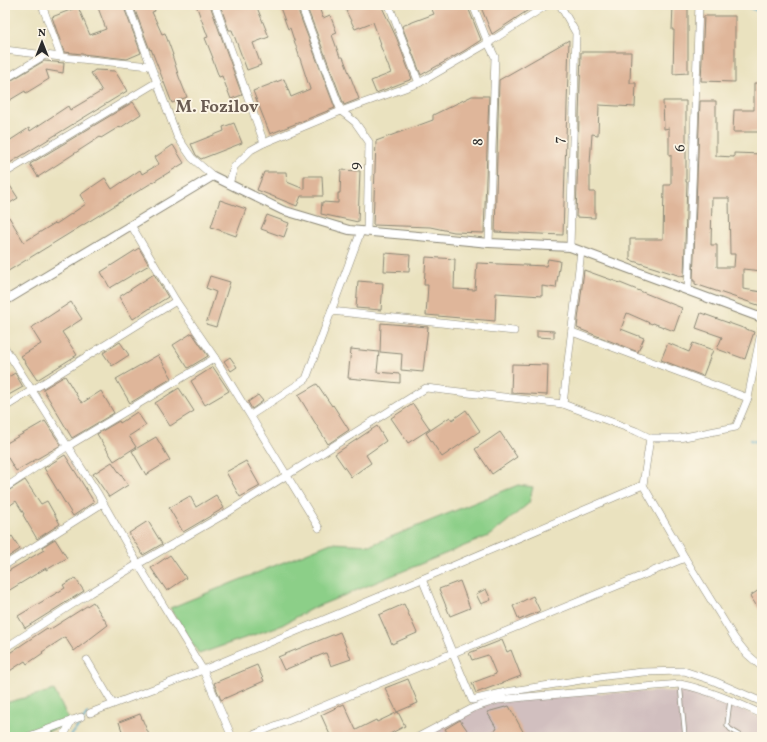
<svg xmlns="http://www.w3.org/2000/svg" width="767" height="742" font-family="Vollkorn,serif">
<rect width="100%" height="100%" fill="#fcf5e5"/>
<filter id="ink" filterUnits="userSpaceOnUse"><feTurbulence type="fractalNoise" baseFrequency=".025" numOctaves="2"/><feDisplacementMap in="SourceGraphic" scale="8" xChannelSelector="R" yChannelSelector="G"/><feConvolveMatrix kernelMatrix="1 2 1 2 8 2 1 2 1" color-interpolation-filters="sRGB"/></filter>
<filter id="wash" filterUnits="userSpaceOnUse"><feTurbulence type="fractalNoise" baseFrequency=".012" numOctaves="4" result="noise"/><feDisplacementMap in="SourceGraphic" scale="16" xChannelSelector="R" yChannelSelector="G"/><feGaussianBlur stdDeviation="0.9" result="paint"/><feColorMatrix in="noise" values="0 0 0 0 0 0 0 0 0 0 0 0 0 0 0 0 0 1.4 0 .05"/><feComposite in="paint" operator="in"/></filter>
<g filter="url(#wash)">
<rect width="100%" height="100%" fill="#eae2bf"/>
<!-- industrial -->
<polygon fill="#d1bfbf" points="674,691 705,694 762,718 762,737 412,737 480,702 525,695"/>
<!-- green -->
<g fill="#8ccf88" stroke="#5c7d5a">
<polygon points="518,485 533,487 529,503 491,535 311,609 282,625 199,654 170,608 331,543 371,545"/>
<polygon points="54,690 71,724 29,737 5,737 5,703"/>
</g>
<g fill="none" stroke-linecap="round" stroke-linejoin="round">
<!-- stream -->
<g stroke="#4da8cb" stroke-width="2">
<polyline points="745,5 762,13"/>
<polyline points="750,440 762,443"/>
<polyline points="70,737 88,713"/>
</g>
</g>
<g id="blocks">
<!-- building -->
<g fill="#dfb69a" fill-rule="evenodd">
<polygon points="97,5 123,5 141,53 127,59 64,52 52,17 78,7 90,35 106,29"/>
<polygon points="133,5 153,5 155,11 152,12 162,34 165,33 173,55 172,55 179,77 187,97 172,103 151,49 150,50"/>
<polygon points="196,5 210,5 242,95 231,99 222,76 219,77 212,58 213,58 205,38 208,37"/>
<polygon points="220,5 256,5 269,37 253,43 261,65 247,70 232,30 229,30"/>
<polygon points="279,5 296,5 335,108 270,134 253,91 284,79 291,97 310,89 290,28 288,29"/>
<polygon points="306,5 318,5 323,18 330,15 337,33 332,35 340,57 343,57 359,99 344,105"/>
<polygon points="346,5 381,5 397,39 412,79 376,93 371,81 391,73 380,45 381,44 373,22 355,29 346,11 348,10"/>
<polygon points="430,5 467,5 481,40 464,51 421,75 402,26 434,14"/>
<polygon points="480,5 536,5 492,34"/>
<polygon points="673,5 688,5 688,73 673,74 674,30 672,30"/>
<polygon points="704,16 735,16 735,82 701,81"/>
<polygon points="569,40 563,235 495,232 499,80"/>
<polygon points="581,52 631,52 630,83 636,83 635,107 599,105 598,135 592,134 590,164 590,192 595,192 595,218 576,217"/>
<polygon points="44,61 64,63 63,73 46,70 49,79 26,93 25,91 5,103 5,84"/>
<polygon points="95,70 115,71 127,91 5,166 5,145 10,142 9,141 29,128 30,131 68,106 70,110 102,91 91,73"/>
<polygon points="754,83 762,83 762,132 733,132 734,110 754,110"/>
<polygon points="472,96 489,96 484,233 454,232 430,227 373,225 376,141 433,120 433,115"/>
<polygon points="663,101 686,101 686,182 687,182 684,277 630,260 630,239 663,239 664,185 671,185 671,155 669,155 669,128 664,129"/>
<path d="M 700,101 L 716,101 L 716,156 L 734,157 L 734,153 L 762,154 L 762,271 L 743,269 L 743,289 L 762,292 L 761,306 L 695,284 L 695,281 L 693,281 ZM 712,198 L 729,198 L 730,254 L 735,254 L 734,267 L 717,267 L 717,245 L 711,245 Z"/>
<polygon points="133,102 141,114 120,128 119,127 101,138 100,137 38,177 30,164"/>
<polygon points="234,123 242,143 201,159 196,155 191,144 224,131 223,127"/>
<polygon points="173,145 184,163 5,273 5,219 9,217 24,242 55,223 56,224 86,204 80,195 105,178 112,189 140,170 142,174 159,164 155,157"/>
<polygon points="341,170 360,171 358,222 321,214 322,202 338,203 338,193 340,193"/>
<polygon points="264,172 286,172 287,182 304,189 304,176 322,176 323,196 301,196 297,206 257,190"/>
<polygon points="5,178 18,198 5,206"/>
<polygon points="220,200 246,209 236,236 211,227"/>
<polygon points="267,215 289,223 284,237 261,229"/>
<polygon points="139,248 149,265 110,288 101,272"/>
<polygon points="385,253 410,255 409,272 384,271"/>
<polygon points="426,257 455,259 454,289 475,290 477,263 546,266 548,259 560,261 556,288 542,286 542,296 496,293 495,321 426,315 428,285 424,285"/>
<polygon points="584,270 620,283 682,308 674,331 653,323 652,324 627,313 621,329 644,338 638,352 577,328"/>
<polygon points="154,274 168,297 133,319 119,297"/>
<polygon points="210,276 230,282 216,327 206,324 216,292 206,288"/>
<polygon points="358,281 383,283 381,310 356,308"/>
<polygon points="71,302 82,319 62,332 77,355 37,380 21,356 41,344 31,328"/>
<polygon points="701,313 754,332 745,359 717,349 722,337 696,328"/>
<polygon points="381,323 428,327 423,372 401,370 402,354 380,352"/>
<polygon points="537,330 554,331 554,338 537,337"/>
<polygon points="192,333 208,356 188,368 173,345"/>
<polygon points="120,342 129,355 112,366 103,353"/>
<polygon points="668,343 689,352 693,343 713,350 703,376 661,360"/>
<polygon points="351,349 379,352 377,372 400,374 400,383 348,378"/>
<polygon points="158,355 172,378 130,403 116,379"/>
<polygon points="230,357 237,367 231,371 224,361"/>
<polygon points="512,364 548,365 547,395 511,393"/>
<polygon points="213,367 229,391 205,405 191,381"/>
<polygon points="15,373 23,387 5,397 5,379"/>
<polygon points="65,376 80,401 81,401 82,403 101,391 114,413 72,438 43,389"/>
<polygon points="317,384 332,406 333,405 349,430 328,444 298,395"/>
<polygon points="179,388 194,411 170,426 155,403"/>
<polygon points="258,395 263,401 252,409 248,402"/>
<polygon points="413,404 430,429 408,443 391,418"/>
<polygon points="466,410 480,431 442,457 426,433 450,417 452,420"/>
<polygon points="137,412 146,425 129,436 136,447 114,461 97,434 119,421 120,423"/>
<polygon points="45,421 61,445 16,471 5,453 5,444"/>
<polygon points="377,426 386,441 366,455 371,463 351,477 335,454"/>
<polygon points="500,432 517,457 492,474 475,449"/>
<polygon points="156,437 170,460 146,475 132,451"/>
<polygon points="65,455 94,502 73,516 44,468"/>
<polygon points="246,461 260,486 240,497 226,472"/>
<polygon points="112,462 128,485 109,497 93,474"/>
<polygon points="25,480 41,504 47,501 60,524 37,539 23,515 24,514 16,501 5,509 5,493"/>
<polygon points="216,495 224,508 183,532 169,508 190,496 196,507"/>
<polygon points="148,521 162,544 143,555 129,533"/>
<polygon points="12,536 20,549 5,559 5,541"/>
<polygon points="55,539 67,558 46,570 46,568 8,591 7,590 5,591 5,573 44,550 42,547"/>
<polygon points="170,555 186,578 167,591 151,568"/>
<polygon points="75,578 84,591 25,628 18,616 65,588 63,585"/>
<polygon points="460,581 470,608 450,616 439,589"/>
<polygon points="762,588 762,614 750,596"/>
<polygon points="486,589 491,600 481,604 476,594"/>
<polygon points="533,596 540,611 519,620 513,606"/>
<polygon points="93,602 108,625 74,651 65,637 42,652 43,653 27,664 25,661 5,674 5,656 47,628 49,630"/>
<polygon points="404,604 417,633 392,644 379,615"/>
<polygon points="340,632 351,659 331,666 326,653 284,670 278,657"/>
<polygon points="502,640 507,652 511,650 521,676 476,693 472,683 496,674 488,655 472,660 469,653"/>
<polygon points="257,665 264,681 221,700 214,683"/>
<polygon points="408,679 418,703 397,712 385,688"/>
<polygon points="344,704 356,730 376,720 377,722 398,712 405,726 384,737 331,737 321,715"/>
<polygon points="509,706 526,737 484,737 497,729 487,712"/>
<polygon points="140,714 150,737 124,737 119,722"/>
<polygon points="460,720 472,737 450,737 445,729"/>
</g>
</g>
</g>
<g filter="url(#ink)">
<use href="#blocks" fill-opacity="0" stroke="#8a8675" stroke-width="1"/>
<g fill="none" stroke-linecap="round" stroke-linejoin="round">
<!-- service casing -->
<g stroke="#8a8675" stroke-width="5">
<g id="service">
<polyline points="680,684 685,737"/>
<polyline points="730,700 727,725 730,729 743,737"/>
</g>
</g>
<!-- minor casing -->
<g stroke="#8a8675" stroke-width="8">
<g id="minor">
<polyline points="42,5 61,57"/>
<polyline points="128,5 177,136 192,158 213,176"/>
<polyline points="215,5 264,143"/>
<polyline points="301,5 341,111 355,122 369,142 367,232"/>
<polyline points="389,5 419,83"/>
<polyline points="473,5 488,43 495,57 489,243"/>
<polyline points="560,5 576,33 570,247"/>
<polyline points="5,50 61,57 150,66"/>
<polyline points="5,79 45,55"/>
<polyline points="5,173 157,82"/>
<polyline points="229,184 234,167 251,150 264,143 341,111 419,83 488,43 547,5"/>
<polyline points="131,225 176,301 215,358 319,528"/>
<polyline points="688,291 699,5"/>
<polyline points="331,311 514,331"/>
<polyline points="572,332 748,398 762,327"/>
<polyline points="5,348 98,494 138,564 203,670 90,713"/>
<polyline points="563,404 581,251"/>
<polyline points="5,407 176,301"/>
<polyline points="251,415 306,379 361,231"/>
<polyline points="643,485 685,558 735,639 747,654 762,667"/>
<polyline points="5,488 68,446 215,358"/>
<polyline points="5,565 103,503"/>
<polyline points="422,579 472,700 506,692 606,676 643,672 684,671 714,681 762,702"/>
<polyline points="5,648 90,593 138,564 225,514 426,388 563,404 636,431 650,438"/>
<polyline points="87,660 113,704"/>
<polyline points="27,737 81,717"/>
<polyline points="63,737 72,720"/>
<polyline points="232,737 203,670 422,579 643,485 650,438 679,438 736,427 748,398"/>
<polyline points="248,737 685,558"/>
<path d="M 418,737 L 473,708 L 498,700 L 525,697 L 680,684 C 709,690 735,702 762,714"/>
</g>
</g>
<!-- tertiary casing -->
<g stroke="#8a8675" stroke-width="10">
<polyline id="tertiary" points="5,301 213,176 282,210 349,230 418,236 489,243 570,247 762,318"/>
</g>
<!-- service -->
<use href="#service" stroke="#fff" stroke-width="3.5"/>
<!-- minor -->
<use href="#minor" stroke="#fff" stroke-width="7"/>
<!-- tertiary -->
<use href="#tertiary" stroke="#fff" stroke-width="8"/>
</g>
</g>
<g text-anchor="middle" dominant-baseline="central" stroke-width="3.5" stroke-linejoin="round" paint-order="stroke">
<!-- street labels -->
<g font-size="15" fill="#2b2b2b" stroke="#fcf5e5">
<text transform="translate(560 140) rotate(-88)">7</text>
<text transform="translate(479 142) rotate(-88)">8</text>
<text transform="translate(681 148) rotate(-88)">6</text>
<text transform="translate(356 166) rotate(-89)">9</text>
</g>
<!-- quarter labels -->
<g font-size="17" font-weight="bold" fill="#6a5c52" stroke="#fcf5e5">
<text x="217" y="107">M. Fozilov</text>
</g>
</g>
<!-- margin -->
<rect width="767" height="742" fill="none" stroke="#fcf5e5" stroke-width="20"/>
<!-- north arrow -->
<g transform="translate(42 42)" stroke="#fcf5e5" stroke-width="3" paint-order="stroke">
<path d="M0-3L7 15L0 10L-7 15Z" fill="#2b2b2b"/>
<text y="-6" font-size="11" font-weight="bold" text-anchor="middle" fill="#2b2b2b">N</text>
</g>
</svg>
